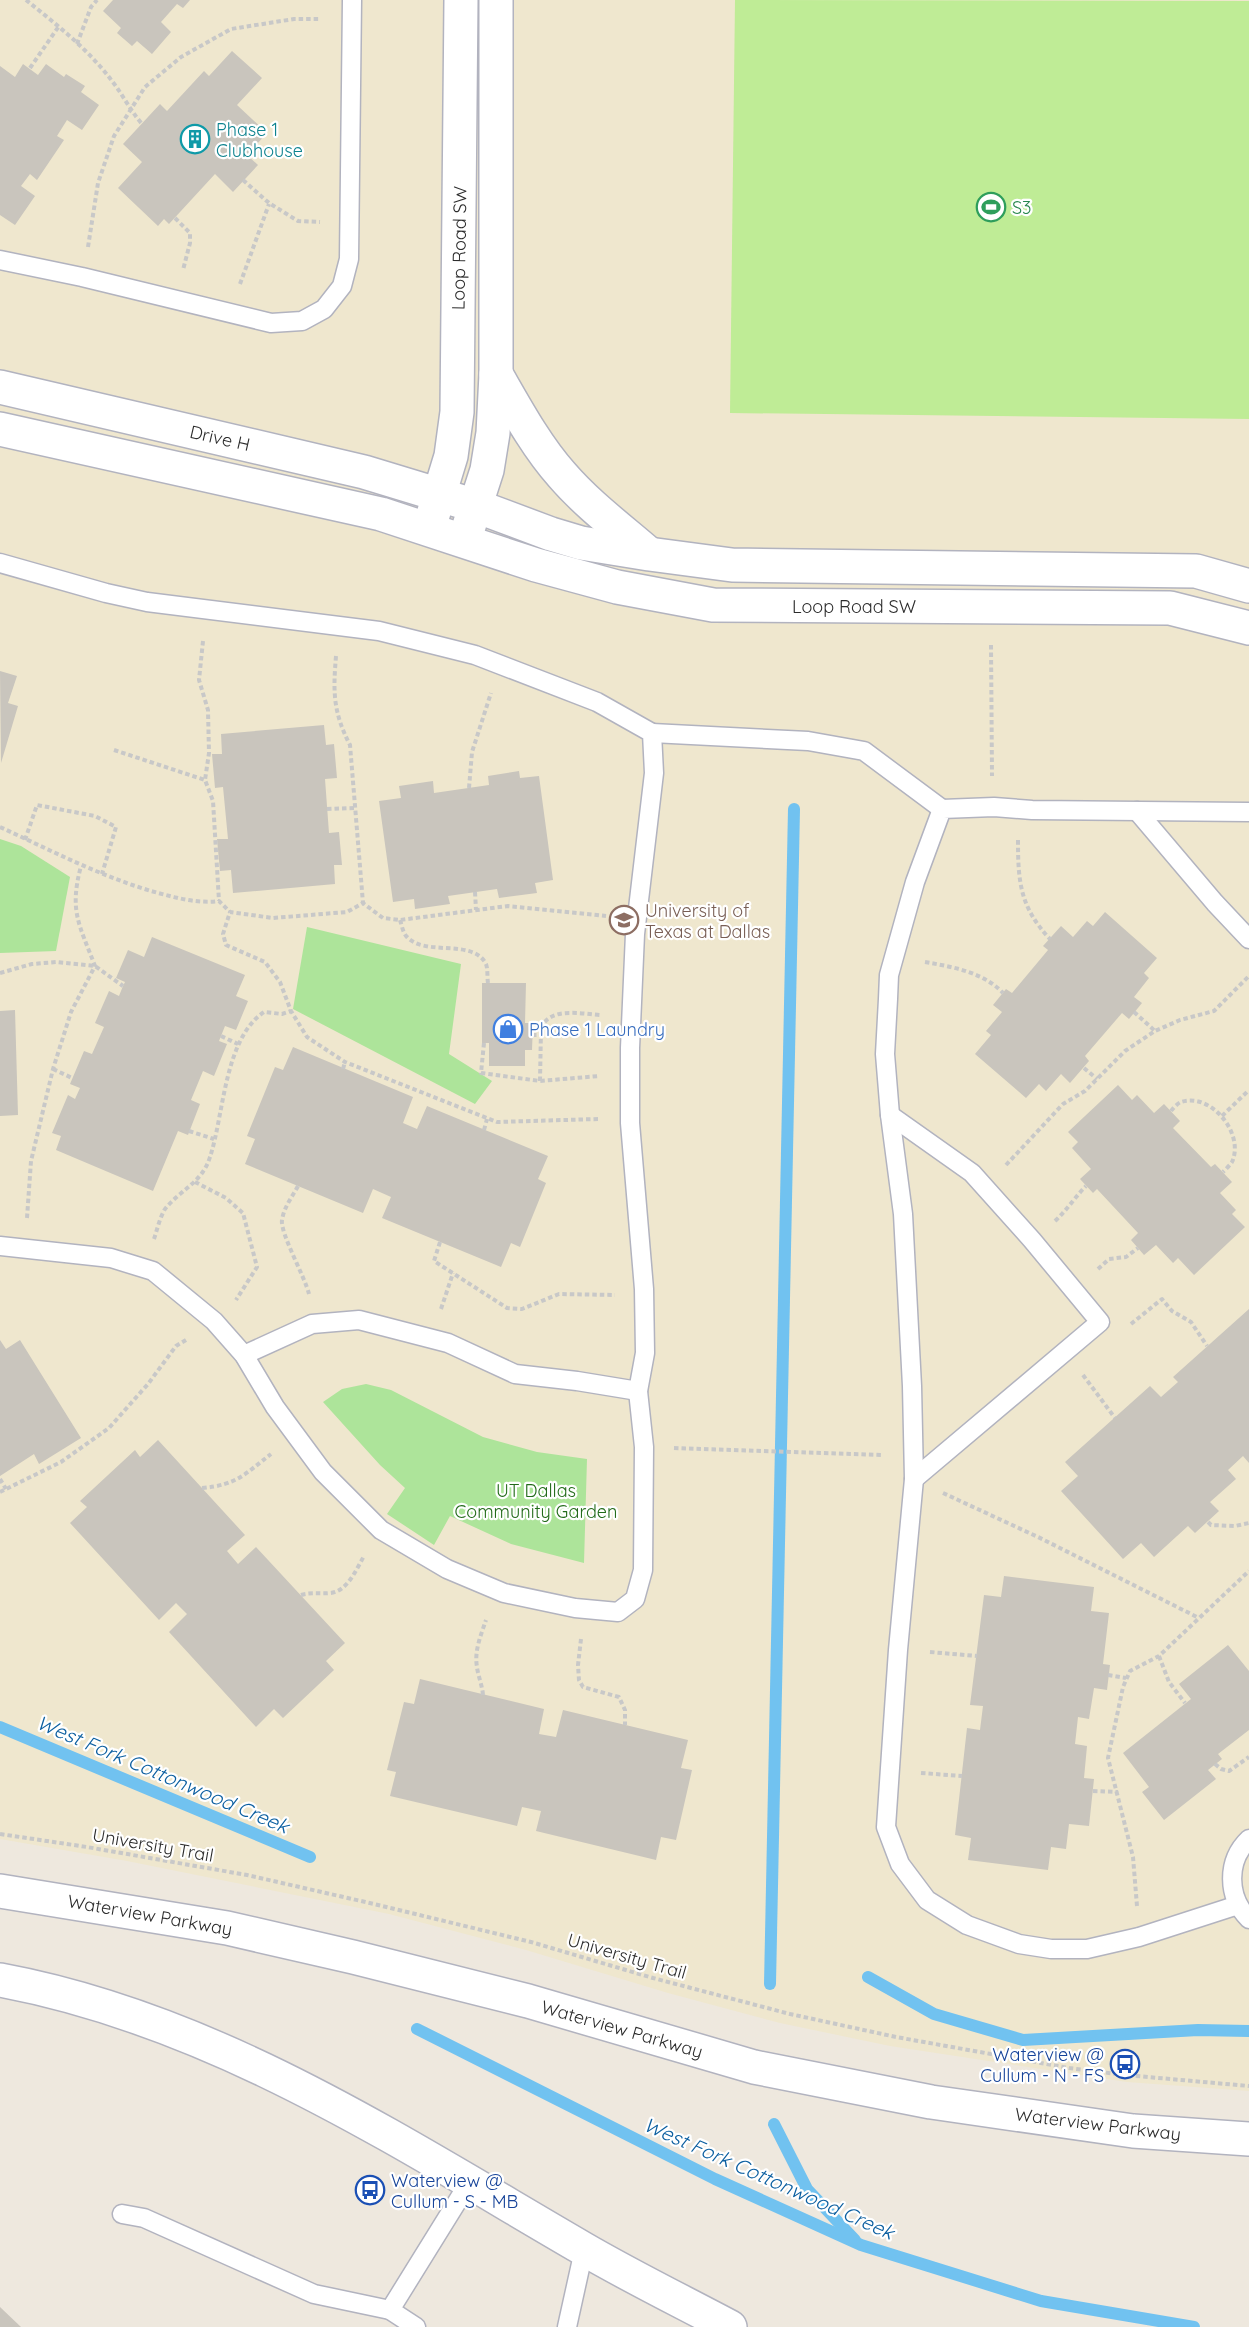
<svg xmlns="http://www.w3.org/2000/svg" width="1249" height="2327" font-family="Quicksand,sans-serif">
<rect width="100%" height="100%" fill="#eee8de"/>
<!-- education -->
<polygon fill="#efe7ce" points="0,0 1249,0 1249,2091 1127,2082 890,2046 780,2023 668,1993 526,1950 389,1914 127,1861 0,1839"/>
<!-- green -->
<g fill="#ade49a">
<polygon points="0,839 21,846 70,877 56,951 0,953"/>
<polygon points="307,927 461,964 449,1054 492,1081 475,1104 293,1009"/>
<polygon points="366,1384 391,1390 483,1437 537,1452 587,1459 584,1563 511,1544 450,1516 434,1545 387,1514 405,1488 380,1465 323,1402 342,1389"/>
</g>
<!-- pitch -->
<polygon fill="#bfec96" points="735,0 1249,1 1249,419 730,413"/>
<g fill="none" stroke-linecap="round" stroke-linejoin="round">
<!-- stream -->
<g stroke="#71c2f0" stroke-width="12">
<polyline points="0,1727 310,1857"/>
<polyline points="868,1977 934,2014 1023,2040 1198,2030 1249,2031"/>
<polyline points="770,1984 794,809"/>
<polyline points="417,2029 715,2179 861,2245 1041,2301 1194,2327"/>
<polyline points="774,2124 807,2189 855,2240"/>
</g>
</g>
<!-- building -->
<g fill="#c9c5bd">
<polygon points="113,0 190,0 183,8 177,4 161,22 171,32 152,54 137,41 132,46 117,33 121,28 103,11"/>
<polygon points="232,51 262,78 237,105 267,133 247,155 258,165 233,192 215,174 169,224 164,219 158,226 118,188 142,162 123,144 160,104 167,111 204,71 209,76"/>
<polygon points="23,64 38,75 46,64 64,77 66,74 85,86 81,92 99,105 82,130 67,120 57,136 64,140 37,180 30,174 21,186 35,196 15,225 0,215 0,66 15,77"/>
<polygon points="0,671 17,676 8,703 18,706 1,763"/>
<polygon points="324,725 326,745 334,744 337,778 325,779 329,833 339,832 342,865 334,865 335,884 233,893 231,870 220,871 217,839 228,839 223,787 215,788 212,754 222,754 221,734"/>
<polygon points="519,771 520,778 539,776 553,880 535,883 537,893 499,898 497,889 448,896 450,904 415,909 414,899 393,902 379,801 401,798 399,786 433,781 434,793 489,785 488,776"/>
<polygon points="1105,912 1157,958 1144,973 1149,978 1134,997 1142,1003 1129,1019 1122,1013 1085,1056 1089,1061 1070,1083 1061,1074 1046,1091 1039,1084 1026,1098 975,1054 991,1035 986,1031 1002,1012 993,1005 1006,989 1012,993 1048,950 1043,946 1061,926 1073,937 1087,921 1093,926"/>
<polygon points="152,937 245,975 236,996 248,1001 236,1030 225,1026 219,1041 227,1044 214,1076 203,1071 191,1100 200,1104 188,1135 178,1131 153,1191 56,1150 61,1136 52,1133 68,1095 75,1099 80,1088 70,1084 84,1051 92,1054 104,1027 95,1023 109,991 119,996 123,986 125,982 116,978 128,950 144,957"/>
<polygon points="482,983 526,983 525,1023 533,1023 532,1050 525,1050 525,1066 489,1066 489,1043 482,1043"/>
<polygon points="15,1010 18,1115 0,1116 0,1011"/>
<polygon points="293,1047 413,1097 403,1123 417,1129 427,1106 548,1156 538,1179 546,1183 520,1247 511,1243 501,1267 382,1218 391,1197 373,1189 363,1213 245,1164 255,1139 247,1136 275,1067 283,1070"/>
<polygon points="1118,1085 1132,1100 1137,1095 1154,1113 1164,1104 1180,1121 1173,1128 1211,1167 1215,1164 1232,1182 1220,1193 1236,1210 1232,1214 1245,1227 1194,1275 1178,1258 1173,1263 1156,1245 1144,1255 1131,1240 1138,1233 1097,1189 1093,1193 1080,1179 1091,1169 1072,1148 1078,1142 1068,1132"/>
<polygon points="1249,1309 1249,1463 1243,1456 1228,1470 1236,1479 1210,1502 1219,1511 1195,1533 1188,1526 1154,1557 1141,1543 1123,1559 1061,1491 1078,1476 1065,1462 1150,1386 1161,1397 1178,1382 1173,1377"/>
<polygon points="0,1340 6,1349 20,1340 81,1438 39,1464 34,1454 0,1476"/>
<polygon points="158,1440 245,1535 227,1551 238,1564 256,1547 345,1643 326,1661 334,1670 283,1718 274,1709 256,1727 169,1632 187,1614 176,1603 159,1620 70,1523 87,1507 80,1501 135,1450 140,1457"/>
<polygon points="1004,1576 1094,1587 1091,1611 1109,1613 1103,1664 1110,1665 1107,1690 1094,1688 1089,1719 1078,1717 1075,1744 1087,1746 1084,1778 1094,1779 1089,1826 1069,1824 1066,1849 1051,1847 1048,1870 968,1860 971,1838 955,1835 967,1728 980,1730 983,1706 970,1705 984,1595 1001,1597"/>
<polygon points="1228,1645 1249,1671 1249,1730 1218,1754 1222,1759 1208,1770 1216,1779 1164,1820 1142,1792 1149,1787 1123,1753 1191,1699 1179,1684"/>
<polygon points="420,1679 544,1709 539,1734 556,1737 563,1710 688,1740 681,1768 692,1770 676,1840 661,1837 656,1860 536,1831 541,1811 522,1807 517,1826 390,1796 396,1772 387,1770 404,1702 414,1704"/>
<polygon points="0,2307 21,2327 0,2327"/>
</g>
<g fill="none" stroke-linecap="round" stroke-linejoin="round">
<!-- service casing -->
<g stroke="#b2b3bf" stroke-width="21">
<g id="service">
<polyline points="0,260 82,277 271,323 302,321 324,309 342,286 349,259 352,0"/>
<polyline points="0,563 106,593 147,602 379,631 475,655 597,702 652,733 654,773 635,934 630,1048 630,1123 644,1289 645,1353 638,1391 644,1447 643,1570 635,1599 618,1612 575,1608 504,1593 447,1569 381,1530 323,1472 275,1407 244,1355 214,1321 153,1271 111,1258 0,1246"/>
<polyline points="652,733 808,741 864,751 942,809"/>
<polyline points="1137,811 1215,903 1249,939"/>
<polyline points="890,1115 972,1173 1032,1240 1100,1322 914,1479"/>
<polyline points="244,1355 312,1324 359,1320 448,1343 515,1374 577,1381 638,1391"/>
<path d="M 1249,1839 C 1226,1861 1227,1897 1249,1919"/>
<polyline points="1238,1905 1139,1937 1087,1949 1051,1949 1019,1944 967,1925 927,1900 900,1864 886,1827 898,1650 914,1479 912,1386 903,1214 890,1115 885,1054 888,999 889,975 915,882 942,809 994,807 1032,810 1249,812"/>
<polyline points="122,2214 144,2218 314,2294 390,2310 416,2327"/>
<polyline points="390,2310 470,2181"/>
<polyline points="567,2327 584,2250"/>
</g>
</g>
<!-- minor casing -->
<g stroke="#b2b3bf" stroke-width="36">
<g id="minor">
<path d="M 496,374 C 515,407 536,446 562,475 C 587,504 619,528 648,553"/>
<polyline points="0,387 364,472 476,506 551,534 581,543 649,554 732,565 1196,571 1249,586"/>
<polyline points="0,429 381,514 536,565 617,587 713,605 1170,608 1249,628"/>
<polyline points="433,515 451,456 457,412 461,0"/>
<polyline points="469,526 487,470 493,433 496,374 496,0"/>
</g>
</g>
<!-- secondary casing -->
<g stroke="#b2b3bf" stroke-width="36">
<g id="secondary">
<polyline points="0,1891 227,1928 353,1957 528,2001 754,2067 931,2102 1133,2131 1249,2139"/>
<path d="M 0,1980 C 215,2020 396,2140 582,2248 C 630,2276 681,2301 730,2327"/>
</g>
</g>
<!-- path -->
<g stroke="#c8c8c8" stroke-width="4" stroke-dasharray="4.5 3" stroke-linecap="butt">
<path d="M 26,0 C 56,24 89,50 112,81 C 123,95 130,110 142,124"/>
<polyline points="77,44 91,7 97,0"/>
<polyline points="30,68 59,26"/>
<polyline points="243,180 269,203 298,221 320,222"/>
<polyline points="175,218 190,233 190,243 183,270"/>
<polyline points="88,247 98,183 114,136 145,87 181,57 231,29 294,19 321,19"/>
<polyline points="240,284 269,204"/>
<polyline points="203,641 199,680 208,710 209,753 205,780 213,801 219,901"/>
<polyline points="991,645 992,776"/>
<path d="M 336,656 C 333,692 333,712 350,745 L 363,903"/>
<polyline points="114,750 205,780"/>
<polyline points="469,788 472,752 491,693"/>
<polyline points="327,809 355,808"/>
<path d="M 0,827 C 50,850 98,875 151,891 C 173,897 196,904 219,901 L 230,912"/>
<polyline points="25,840 37,805 95,816 116,827 102,874"/>
<path d="M 1018,840 C 1018,882 1020,907 1050,939"/>
<polyline points="475,892 476,910"/>
<path d="M 400,920 C 402,926 403,933 407,937 C 426,957 473,938 486,964 C 488,969 487,977 488,983"/>
<path d="M 925,962 C 953,967 983,972 1003,993"/>
<polyline points="0,973 32,964 56,962 95,966 123,986"/>
<polyline points="1134,1012 1155,1031"/>
<polyline points="532,1035 541,1035"/>
<polyline points="221,1036 238,1044"/>
<polyline points="484,1043 481,1073 540,1081 599,1076"/>
<polyline points="1084,1068 1097,1079"/>
<polyline points="53,1069 72,1078"/>
<polyline points="343,1069 345,1062"/>
<path d="M 540,1081 L 541,1029 C 548,1006 583,1014 601,1015"/>
<path d="M 1171,1111 C 1173,1108 1178,1103 1181,1102 C 1211,1092 1245,1134 1232,1162 C 1230,1165 1226,1169 1223,1172"/>
<polyline points="1222,1116 1249,1090"/>
<polyline points="598,1119 497,1122 345,1062 307,1037 291,1011 280,982 265,962 226,945 223,934 230,912 273,918 347,912 363,903 383,918 400,920 508,906 606,916"/>
<polyline points="484,1130 487,1119"/>
<polyline points="189,1131 214,1139"/>
<polyline points="1006,1165 1063,1104 1085,1091 1125,1051 1155,1031 1180,1020 1214,1011 1249,976"/>
<polyline points="195,1182 226,1198 243,1213 257,1267 236,1300"/>
<path d="M 298,1186 C 292,1197 284,1207 282,1220 C 280,1233 305,1277 309,1294"/>
<path d="M 27,1218 L 31,1161 L 53,1069 L 71,1012 L 95,966 C 79,924 69,911 81,866"/>
<path d="M 1055,1221 C 1067,1210 1075,1197 1086,1186"/>
<path d="M 154,1239 C 157,1230 160,1217 165,1209 C 181,1189 202,1183 210,1157 C 224,1115 224,1039 264,1012 L 282,1014 L 291,1011"/>
<polyline points="440,1242 434,1261 507,1308 522,1309 559,1294 615,1295"/>
<polyline points="1098,1269 1109,1259 1126,1257 1138,1248"/>
<polyline points="441,1309 453,1273"/>
<polyline points="1131,1324 1162,1299 1172,1311 1191,1322 1207,1346"/>
<polyline points="1083,1375 1115,1418"/>
<polyline points="674,1448 882,1455"/>
<polyline points="0,1479 6,1489"/>
<path d="M 202,1488 C 237,1485 245,1474 271,1454"/>
<polyline points="0,1492 61,1462 109,1428 148,1384 176,1346 186,1340"/>
<polyline points="943,1493 1038,1537 1199,1618"/>
<polyline points="1208,1522 1211,1525 1235,1526 1249,1523"/>
<path d="M 301,1595 C 311,1592 319,1594 330,1593 C 347,1592 356,1570 364,1556"/>
<polyline points="581,1639 578,1665 579,1680 583,1687 619,1697 625,1710 625,1725"/>
<polyline points="930,1652 977,1656"/>
<polyline points="1159,1656 1169,1682 1185,1703"/>
<polyline points="1108,1675 1126,1678"/>
<path d="M 483,1695 C 482,1684 478,1676 477,1667 C 474,1651 481,1635 486,1620"/>
<polyline points="1215,1764 1221,1769 1229,1771 1249,1757"/>
<polyline points="921,1773 962,1776"/>
<polyline points="1093,1791 1118,1792"/>
<polyline points="0,1834 87,1847 247,1875 374,1904 531,1942 653,1978 790,2014 896,2037 1069,2068 1125,2075 1249,2086"/>
<polyline points="1137,1906 1133,1857 1108,1758 1123,1687 1130,1671 1159,1656 1249,1571"/>
</g>
<!-- service -->
<use href="#service" stroke="#fff" stroke-width="18"/>
<!-- minor -->
<use href="#minor" stroke="#fff" stroke-width="33"/>
<!-- secondary -->
<use href="#secondary" stroke="#fff" stroke-width="33"/>
</g>
<!-- icons -->
<defs>
<g id="building-ring" transform="scale(1.5)"><circle r="9.5" fill="#fff" stroke="#0f9aa8" stroke-width="1.5"/><path d="M-4-6H4V6H1V3H-1V6H-4ZM-2.5-4.3h1.7v1.8h-1.7ZM.8-4.3h1.7v1.8H.8ZM-2.5-1h1.7V.8h-1.7ZM.8-1h1.7V.8H.8Z" fill="#0f9aa8"/></g>
<g id="stadium-ring" transform="scale(1.5)"><circle r="9.5" fill="#fff" stroke="#2e9e5b" stroke-width="1.5"/><path d="M0-5a6.5 5 0 1 0 0 10a6.5 5 0 1 0 0-10ZM-3.5-1.8h7v3.6h-7Z" fill="#2e9e5b"/></g>
<g id="university-ring" transform="scale(1.5)"><circle r="9.5" fill="#fff" stroke="#8d6e63" stroke-width="1.5"/><path d="M0-5L7-2L0 1L-7-2ZM-4 1L0 2.5L4 1V4Q0 6-4 4Z" fill="#8d6e63"/></g>
<g id="shop-ring" transform="scale(1.5)"><circle r="9.5" fill="#fff" stroke="#3f7fe0" stroke-width="1.5"/><path d="M-5-2.5h2.3a2.7 3.5 0 0 1 5.4 0H5L5.5 6h-11ZM-1.5-2.5h3a1.5 2.3 0 0 0-3 0Z" fill="#3f7fe0"/></g>
<g id="bus-ring" transform="scale(1.5)"><circle r="9.5" fill="#fff" stroke="#1a4fb4" stroke-width="1.5"/><path d="M-5-6H5V4H4V6H2V4H-2V6H-4V4H-5ZM-3.5-4V0h7V-4ZM-3.5 1.2v1.5H-2V1.2ZM2 1.2v1.5H3.5V1.2Z" fill="#1a4fb4"/></g>
</defs>
<g fill-rule="evenodd">
<use href="#building-ring" x="195" y="139"/>
<use href="#stadium-ring" x="991" y="207"/>
<use href="#university-ring" x="624" y="920"/>
<use href="#shop-ring" x="508" y="1029"/>
<use href="#bus-ring" x="1125" y="2064"/>
<use href="#bus-ring" x="370" y="2190"/>
</g>
<g text-anchor="middle" dominant-baseline="central" stroke-width="4.5" stroke-linejoin="round" paint-order="stroke">
<!-- culture labels -->
<g font-size="18" fill="#0d838f" stroke="#fff" text-anchor="start">
<text x="216" y="129">Phase 1<tspan x="216" dy="21">Clubhouse</tspan></text>
</g>
<!-- leisure labels -->
<g font-size="18" fill="#27864d" stroke="#fff" text-anchor="start">
<text x="1012" y="207">S3</text>
</g>
<!-- street labels -->
<g font-size="18" fill="#2c2c2c" stroke="#fff">
<text transform="translate(459 248) rotate(-89)">Loop Road SW</text>
<text transform="translate(220 438) rotate(13)">Drive H</text>
<text x="854" y="606">Loop Road SW</text>
<text transform="translate(153 1845) rotate(10)">University Trail</text>
<text transform="translate(150 1915) rotate(10)">Waterview Parkway</text>
<text transform="translate(627 1956) rotate(16)">University Trail</text>
<text transform="translate(622 2029) rotate(16)">Waterview Parkway</text>
<text transform="translate(1098 2124) rotate(7)">Waterview Parkway</text>
</g>
<!-- education labels -->
<g font-size="18" fill="#785e54" stroke="#fff" text-anchor="start">
<text x="645" y="910">University of<tspan x="645" dy="21">Texas at Dallas</tspan></text>
</g>
<!-- shop labels -->
<g font-size="18" fill="#366cbe" stroke="#fff" text-anchor="start">
<text x="529" y="1029">Phase 1 Laundry</text>
</g>
<!-- park labels -->
<g font-size="18" fill="#236b1a" stroke="#fff">
<text x="536" y="1490">UT Dallas<tspan x="536" dy="21">Community Garden</tspan></text>
</g>
<!-- transit labels -->
<g font-size="18" fill="#164399" stroke="#fff" text-anchor="end">
<text x="1104" y="2054">Waterview @<tspan x="1104" dy="21">Cullum - N - FS</tspan></text>
<text x="391" y="2180" text-anchor="start">Waterview @<tspan x="391" dy="21">Cullum - S - MB</tspan></text>
</g>
<!-- water labels -->
<g font-size="20" font-style="italic" fill="#0c5fa0" stroke="#fff">
<text transform="translate(163 1774) rotate(23)">West Fork Cottonwood Creek</text>
<text transform="translate(769 2178) rotate(24)">West Fork Cottonwood Creek</text>
</g>
</g>
</svg>
